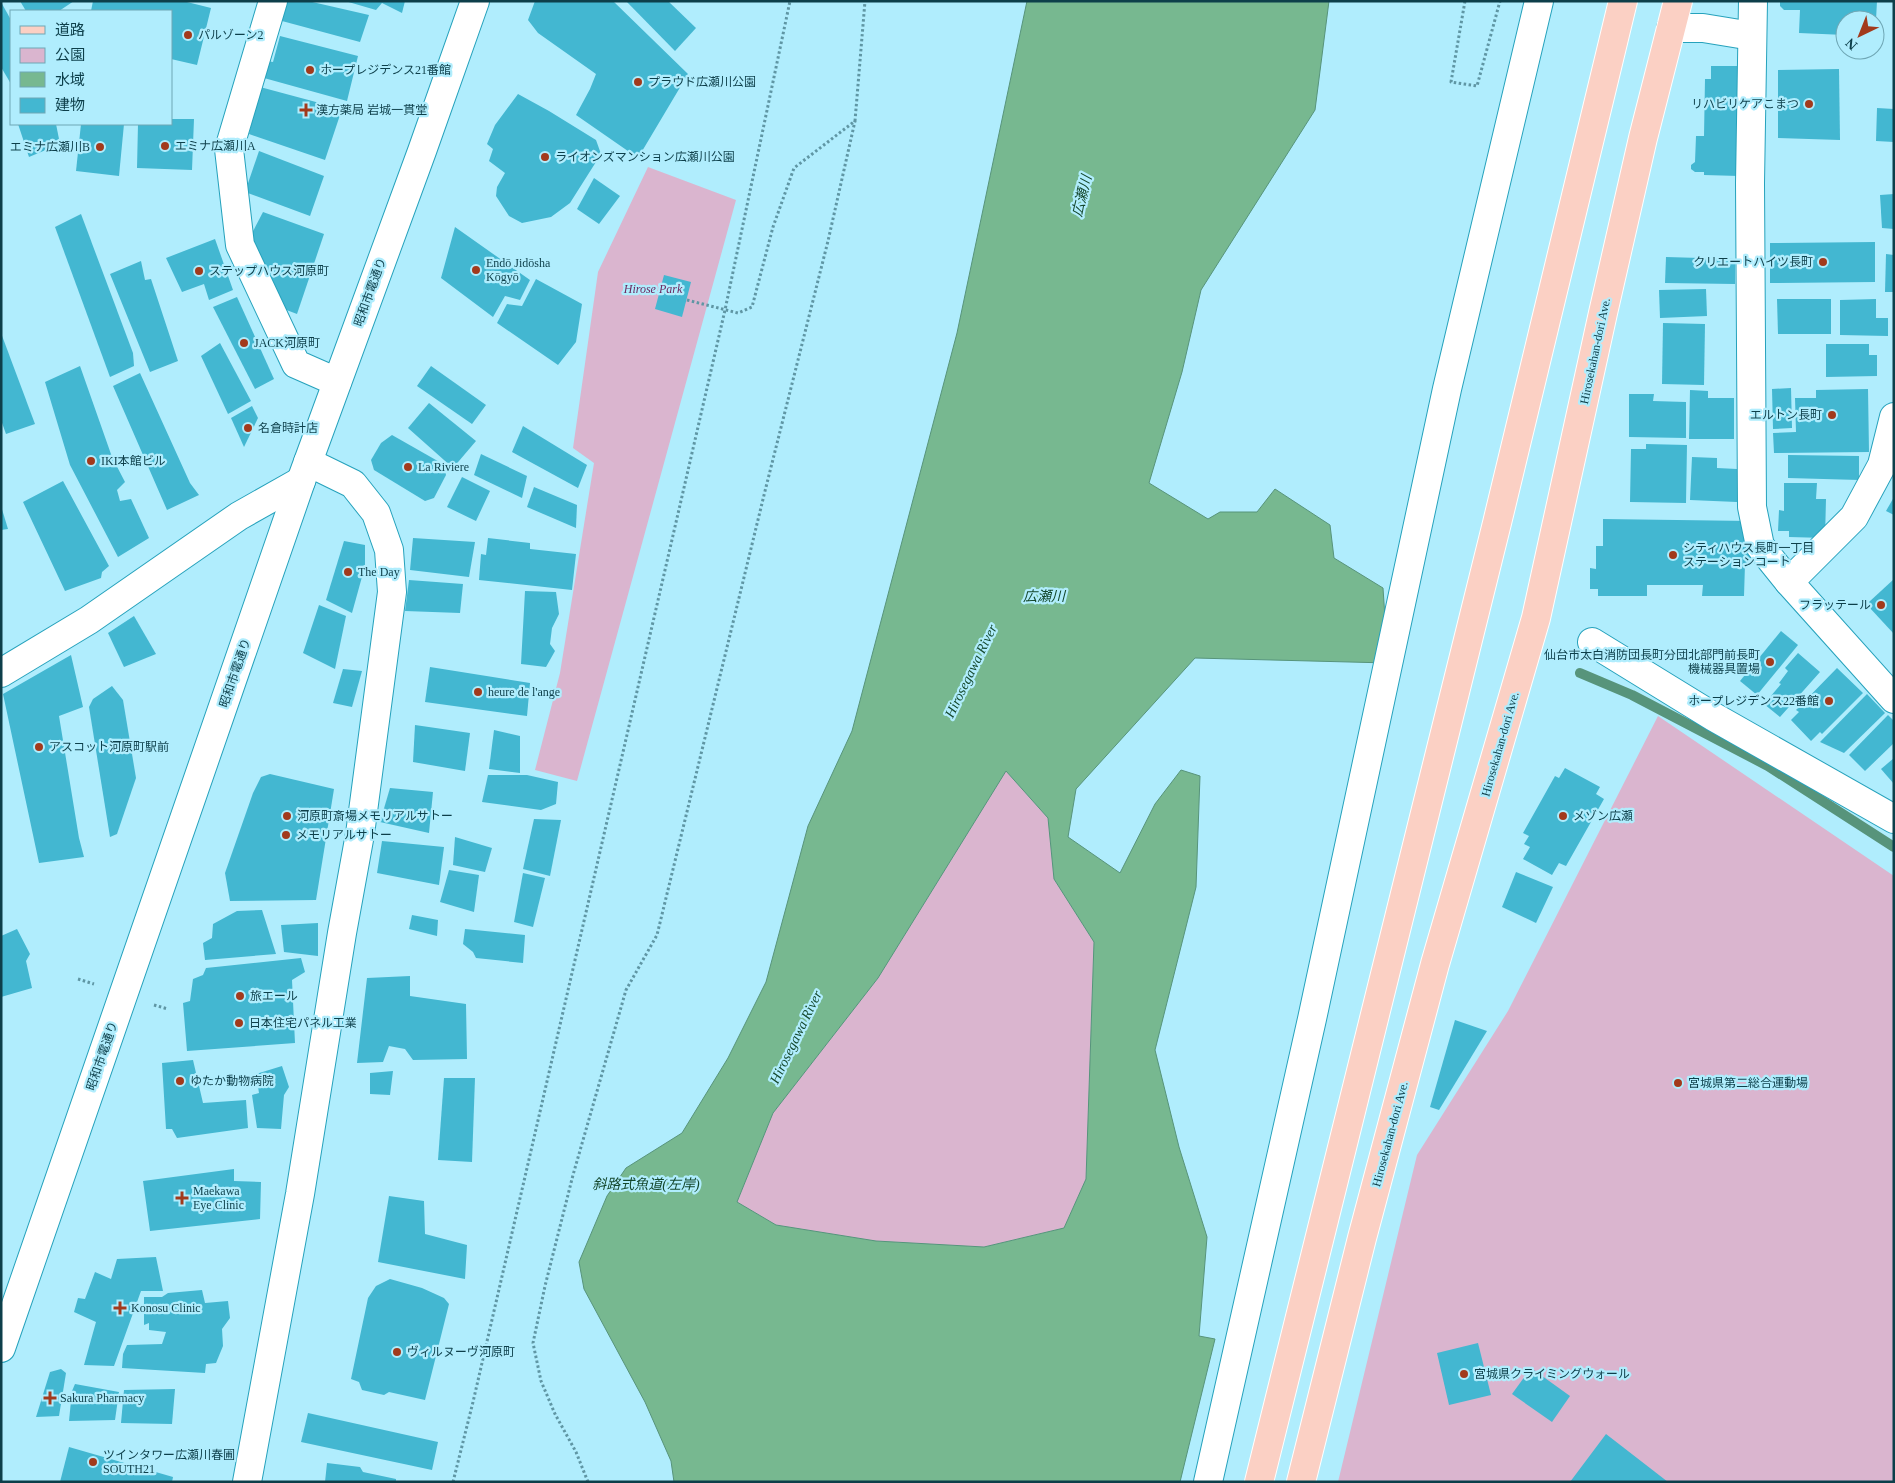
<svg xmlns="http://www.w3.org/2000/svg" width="1895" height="1483" font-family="'Times New Roman','Noto Sans JP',serif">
<rect width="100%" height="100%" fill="#b0edfd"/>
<!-- green -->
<g fill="#dab5cf">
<polygon points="648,167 736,200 577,781 535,770 560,673 594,463 573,448 598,272"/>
<polygon points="1658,716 1894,876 1894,1482 1338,1482 1417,1155 1508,1011"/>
<polygon points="1006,771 1048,818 1054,879 1094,942 1086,1179 1064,1228 984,1247 876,1241 776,1225 737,1202 773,1113 878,978"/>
</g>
<!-- water -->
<path fill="#77b890" stroke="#57947b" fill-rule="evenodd" d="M 1027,1 L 1329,1 L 1315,110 L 1201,290 L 1182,372 L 1149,483 L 1208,519 L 1220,512 L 1257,512 L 1275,489 L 1330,525 L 1334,558 L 1383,588 L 1388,663 L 1195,658 L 1076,789 L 1068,837 L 1120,873 L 1155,804 L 1181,770 L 1200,776 L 1196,887 L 1155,1050 L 1179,1147 L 1207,1237 L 1199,1336 L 1215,1339 L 1180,1482 L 674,1482 L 671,1461 L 645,1402 L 584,1289 L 579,1262 L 607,1196 L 626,1168 L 682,1133 L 728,1058 L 766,982 L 808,826 L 852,731 L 957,333 ZM 1006,771 L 1048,818 L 1054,879 L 1094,942 L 1086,1179 L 1064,1228 L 984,1247 L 876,1241 L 776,1225 L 737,1202 L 773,1113 L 878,978 Z"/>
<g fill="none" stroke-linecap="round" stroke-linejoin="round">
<!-- stream -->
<polyline stroke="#57947b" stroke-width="10" points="1580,673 1632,695 1768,766 1894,847"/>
</g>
<!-- building -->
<g fill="#43b7d1">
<polygon points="20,1 74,1 59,11 26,11"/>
<polygon points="93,1 183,1 211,8 197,65 171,59 171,11 91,11"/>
<polygon points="287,1 308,1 369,15 360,42 282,21"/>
<polygon points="345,1 405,1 402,13 382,3 376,10"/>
<polygon points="535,1 613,1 688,74 638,158 576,115 590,89 596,74 538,33 528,20"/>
<polygon points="626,1 668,1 696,28 675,51"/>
<polygon points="1780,1 1877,1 1876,20 1845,20 1845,35 1799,33 1800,10 1784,10 1780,6"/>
<polygon points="1,2 11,20 11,84 1,67"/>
<polygon points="280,36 358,56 347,101 264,78 267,61 273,62"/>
<polygon points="1711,66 1740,66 1739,176 1704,175 1704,172 1695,172 1691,169 1691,165 1695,162 1696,136 1704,136 1705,79 1711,79"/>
<polygon points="1839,69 1840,140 1778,138 1778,70"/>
<polygon points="260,87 342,109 325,160 249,134"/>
<polygon points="518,94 549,111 596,140 601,154 570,203 551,217 522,223 509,216 496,196 497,187 505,173 489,161 493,149 487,144 495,125"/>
<polygon points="1877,108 1894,109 1894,142 1876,141"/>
<polygon points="171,119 194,119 192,170 137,168 138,124 171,124"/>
<polygon points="18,124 56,124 60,144 29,157"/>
<polygon points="81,124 124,124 119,176 76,171"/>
<polygon points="259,151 324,176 310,216 245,192"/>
<polygon points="594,178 620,196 599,224 577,209"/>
<polygon points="1894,194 1894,229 1882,228 1880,195"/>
<polygon points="263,212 324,234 297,314 276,306 250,237"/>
<polygon points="81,214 133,353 134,366 110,377 55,227"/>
<polygon points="455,227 530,280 520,300 505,296 493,317 441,278"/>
<polygon points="215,239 233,290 209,300 204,284 182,292 166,258"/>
<polygon points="1875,242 1875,282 1770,283 1770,243"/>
<polygon points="1886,254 1894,255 1894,292 1885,292"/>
<polygon points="1666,257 1735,259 1735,284 1665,283"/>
<polygon points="141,261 145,280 151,279 178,361 150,372 110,274"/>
<polygon points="664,275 691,282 682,317 655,309"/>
<polygon points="536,279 582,304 576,342 558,365 497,323 507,304 522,306"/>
<polygon points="1706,289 1707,316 1660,318 1659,290"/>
<polygon points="237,297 274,379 255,389 213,307"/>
<polygon points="1777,299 1831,299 1831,334 1778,334"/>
<polygon points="1876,299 1876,318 1888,318 1888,336 1840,335 1840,300"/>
<polygon points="1663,323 1705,324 1704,385 1662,384"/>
<polygon points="1,333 35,424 6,434 1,420"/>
<polygon points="220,343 251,401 228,414 201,356"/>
<polygon points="1826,344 1869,344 1869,355 1877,355 1877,376 1826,377"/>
<polygon points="80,366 112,457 125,482 117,490 120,501 131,499 149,538 118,557 70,465 45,382"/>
<polygon points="431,366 486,405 472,424 417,386"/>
<polygon points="140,373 190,483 199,495 167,510 113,386"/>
<polygon points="1791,388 1792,428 1773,429 1772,389"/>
<polygon points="1868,389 1869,452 1774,453 1773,433 1796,432 1795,398 1816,398 1816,390"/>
<polygon points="1690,390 1708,391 1708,398 1734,398 1734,439 1689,439"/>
<polygon points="1629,394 1654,394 1653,401 1686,402 1686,438 1629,437"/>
<polygon points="429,403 476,441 453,468 408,428"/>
<polygon points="252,406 258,418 244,447 231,418"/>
<polygon points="523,426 587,465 578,488 512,452"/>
<polygon points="392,435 443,464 446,475 434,498 425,501 374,470 371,460 381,443"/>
<polygon points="1646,444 1687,445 1686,503 1630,502 1631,449 1646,449"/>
<polygon points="481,454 527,476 522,498 474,475"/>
<polygon points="1788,455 1859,456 1859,480 1788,478"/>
<polygon points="1692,457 1717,458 1717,468 1737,469 1737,502 1690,500"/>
<polygon points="462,477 490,491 476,521 447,507"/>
<polygon points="63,481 109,566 102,572 101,578 65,591 23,502"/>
<polygon points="1784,483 1817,483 1816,499 1826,499 1825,538 1789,537 1789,531 1778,531 1779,510 1784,511"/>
<polygon points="534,487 577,505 576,528 527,507"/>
<polygon points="1894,497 1894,515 1886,511"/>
<polygon points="1,506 8,529 1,530"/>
<polygon points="1603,519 1750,521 1750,564 1745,564 1744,596 1702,596 1703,585 1647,585 1647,596 1598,596 1598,589 1590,589 1590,568 1596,569 1596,546 1603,546"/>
<polygon points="413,538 475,542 469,577 410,570"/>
<polygon points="488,538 530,543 530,549 576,554 572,590 479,580 481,554 486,555"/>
<polygon points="344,541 365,545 365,566 352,613 326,600"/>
<polygon points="1894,579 1894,634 1869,607 1869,602"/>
<polygon points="409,580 463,584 460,613 405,611"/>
<polygon points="525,591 556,592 559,614 552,628 550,644 555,651 546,667 521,664"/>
<polygon points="319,605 346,616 335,669 303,653"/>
<polygon points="134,616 156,654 124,667 108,633"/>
<polygon points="1781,631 1798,645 1757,695 1740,681"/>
<polygon points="1798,653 1820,672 1780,717 1764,704 1781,684 1779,683 1788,671 1785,668"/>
<polygon points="71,655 83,707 59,716 79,838 84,857 39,863 3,694"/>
<polygon points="430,667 530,683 527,716 425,702"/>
<polygon points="1837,668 1863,693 1822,734 1820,732 1811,741 1791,720 1799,712 1796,710"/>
<polygon points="343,669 362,671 352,707 333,703"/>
<polygon points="112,686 123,700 136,778 117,834 110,837 89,707 93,699"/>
<polygon points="1867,694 1885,713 1844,753 1820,742"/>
<polygon points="1888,715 1894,721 1894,743 1865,771 1849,755"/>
<polygon points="415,725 470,733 465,771 413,762"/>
<polygon points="494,730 520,736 520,773 489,769"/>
<polygon points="1894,758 1894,784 1881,769"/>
<polygon points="1565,768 1600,787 1596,794 1604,799 1566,866 1559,863 1552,875 1523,859 1530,847 1524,844 1529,836 1523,833 1555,776 1559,778"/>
<polygon points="270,774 334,789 316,900 230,901 225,873 253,793 261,777"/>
<polygon points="488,775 527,775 558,782 556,804 541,810 482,802"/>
<polygon points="390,788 433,792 429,833 380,822"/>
<polygon points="534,819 561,820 550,876 523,869"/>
<polygon points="455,837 492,848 485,872 453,865"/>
<polygon points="382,841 444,847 439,885 377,873"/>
<polygon points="449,870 479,875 474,912 440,902"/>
<polygon points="1516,872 1553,887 1536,923 1502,907"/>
<polygon points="523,873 545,878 533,927 514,922"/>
<polygon points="262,910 276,954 205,960 203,943 212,938 213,924 237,911"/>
<polygon points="412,915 438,920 437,936 409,929"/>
<polygon points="318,923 318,956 284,952 281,925"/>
<polygon points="17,929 30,954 26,961 32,988 1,997 1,936"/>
<polygon points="465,929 525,935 523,963 476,958 473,952 463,944"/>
<polygon points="301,958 305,972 292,980 295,1043 187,1051 183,1003 190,1001 193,979 203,975 206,968"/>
<polygon points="410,976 410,996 466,1004 467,1059 413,1060 405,1049 389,1046 383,1062 357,1063 367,978"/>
<polygon points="1455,1020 1487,1031 1439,1110 1430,1107"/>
<polygon points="193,1060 203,1103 246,1100 248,1128 177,1138 172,1129 166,1129 162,1063"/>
<polygon points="282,1066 289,1087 284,1095 281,1129 257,1128 252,1095 259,1093 256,1074"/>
<polygon points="393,1071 390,1095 370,1094 370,1073"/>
<polygon points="444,1078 475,1078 472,1162 438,1160"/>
<polygon points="234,1169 234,1181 261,1182 260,1219 150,1231 143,1181"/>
<polygon points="389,1196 424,1201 425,1234 467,1245 465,1279 378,1262"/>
<polygon points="156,1257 163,1291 141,1291 114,1366 84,1365 96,1322 74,1312 78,1298 85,1299 95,1272 111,1279 117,1259"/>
<polygon points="390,1279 422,1288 444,1298 449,1304 425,1400 389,1392 384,1395 362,1390 359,1382 351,1379 368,1298 376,1286"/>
<polygon points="202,1290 205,1303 228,1301 230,1318 222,1329 223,1346 216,1363 206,1364 205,1373 122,1368 123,1354 127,1345 162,1344 166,1332 149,1330 149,1323 144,1325 144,1297 162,1297 168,1293"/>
<polygon points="1478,1343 1491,1395 1449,1405 1437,1353"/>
<polygon points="1531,1368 1570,1396 1552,1422 1512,1394"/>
<polygon points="61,1369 66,1373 59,1416 36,1417 50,1372"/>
<polygon points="75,1384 119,1392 115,1420 69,1421 72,1391"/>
<polygon points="175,1389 172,1424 121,1423 124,1390"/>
<polygon points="308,1413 438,1442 432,1470 301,1442"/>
<polygon points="1606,1434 1668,1482 1570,1482"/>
<polygon points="69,1447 173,1477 172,1482 60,1482"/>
<polygon points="327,1463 360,1467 363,1472 396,1479 396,1482 325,1482"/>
</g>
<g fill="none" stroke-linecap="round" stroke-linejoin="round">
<!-- minor casing -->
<g stroke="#26a2bc" stroke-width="30">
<g id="minor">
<polyline points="273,1 229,149 240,245 296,364 337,382"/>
<polyline points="1753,1 1750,183 1752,507 1760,546 1789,582"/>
<polyline points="1671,28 1703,28 1752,36"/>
<polyline points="1894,417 1882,465 1854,517 1789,582 1894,699"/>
<polyline points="1592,642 1714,717 1894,819"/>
<polyline points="1,673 89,620 239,516 301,481"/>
<polyline points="1,1348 301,481 422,151 475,1"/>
<polyline points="247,1482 300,1194 342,933 360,834 392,592 389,550 376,513 353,484 308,462"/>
<polyline points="1208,1482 1312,1019 1447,389 1539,1"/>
</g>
</g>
<!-- major casing -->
<g stroke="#fff" stroke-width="30">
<g id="major">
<polyline points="1259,1482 1497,523 1623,1"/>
<polyline points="1301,1482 1362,1238 1435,964 1536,618 1603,313 1643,138 1678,1"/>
</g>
</g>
<!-- path -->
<g stroke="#5f96a4" stroke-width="3" stroke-dasharray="2.5 2.5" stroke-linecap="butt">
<polyline points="1465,1 1451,82 1477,86 1500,1"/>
<polyline points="687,300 738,313 752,307 773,227 794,168 855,121 865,1"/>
<polyline points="78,979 94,984"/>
<polyline points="154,1005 168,1009"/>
<polyline points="453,1482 473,1402 725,310 790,1"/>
<polyline points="588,1482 576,1452 555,1414 541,1381 533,1343 545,1286 573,1175 626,990 657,935 765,491 828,241 855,121"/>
</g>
<!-- minor -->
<use href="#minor" stroke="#fff" stroke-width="28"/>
<!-- major -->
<use href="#major" stroke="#fbd0c4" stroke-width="28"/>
</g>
<!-- markers -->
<g fill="#a23a1c" stroke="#b0edfd" stroke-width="2">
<circle cx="188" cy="35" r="5"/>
<circle cx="310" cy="70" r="5"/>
<circle cx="638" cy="82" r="5"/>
<circle cx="1809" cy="104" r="5"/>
<path d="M303.5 102.5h5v5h5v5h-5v5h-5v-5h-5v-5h5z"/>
<circle cx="165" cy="146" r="5"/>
<circle cx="100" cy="147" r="5"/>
<circle cx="545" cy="157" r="5"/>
<circle cx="1823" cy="262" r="5"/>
<circle cx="476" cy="270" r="5"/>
<circle cx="199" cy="271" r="5"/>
<circle cx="244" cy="343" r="5"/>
<circle cx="1832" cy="415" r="5"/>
<circle cx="248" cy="428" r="5"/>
<circle cx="91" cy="461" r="5"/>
<circle cx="408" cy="467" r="5"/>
<circle cx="1673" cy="555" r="5"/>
<circle cx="348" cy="572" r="5"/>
<circle cx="1881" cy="605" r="5"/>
<circle cx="1770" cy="662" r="5"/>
<circle cx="478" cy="692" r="5"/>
<circle cx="1829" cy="701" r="5"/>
<circle cx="39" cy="747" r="5"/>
<circle cx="287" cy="816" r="5"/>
<circle cx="1563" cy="816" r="5"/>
<circle cx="286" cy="835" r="5"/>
<circle cx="240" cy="996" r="5"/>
<circle cx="239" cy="1023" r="5"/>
<circle cx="180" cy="1081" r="5"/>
<circle cx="1678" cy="1083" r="5"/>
<path d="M179.5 1190.5h5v5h5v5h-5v5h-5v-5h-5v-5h5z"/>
<path d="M117.5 1300.5h5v5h5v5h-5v5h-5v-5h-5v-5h5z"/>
<circle cx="397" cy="1352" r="5"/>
<circle cx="1464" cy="1374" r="5"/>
<path d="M47.5 1390.5h5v5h5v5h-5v5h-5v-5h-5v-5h5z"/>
<circle cx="93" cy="1462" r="5"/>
</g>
<g text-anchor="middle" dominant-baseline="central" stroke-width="4.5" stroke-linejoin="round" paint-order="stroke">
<!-- poi labels -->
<g font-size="12" fill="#0d3f4a" stroke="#b0edfd" text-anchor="start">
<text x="198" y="35">パルゾーン2</text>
<text x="320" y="70">ホープレジデンス21番館</text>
<text x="648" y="82">プラウド広瀬川公園</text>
<text x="1799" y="104" text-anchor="end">リハビリケアこまつ</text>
<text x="316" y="110">漢方薬局 岩城一貫堂</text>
<text x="175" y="146">エミナ広瀬川A</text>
<text x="90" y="147" text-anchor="end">エミナ広瀬川B</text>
<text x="555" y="157">ライオンズマンション広瀬川公園</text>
<text x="1813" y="262" text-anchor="end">クリエートハイツ長町</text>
<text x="486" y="263">Endō Jidōsha<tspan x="486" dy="14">Kōgyō</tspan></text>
<text x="209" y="271">ステップハウス河原町</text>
<text x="254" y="343">JACK河原町</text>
<text x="1822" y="415" text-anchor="end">エルトン長町</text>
<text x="258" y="428">名倉時計店</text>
<text x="101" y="461">IKI本館ビル</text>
<text x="418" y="467">La Riviere</text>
<text x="1683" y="548">シティハウス長町一丁目<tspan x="1683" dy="14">ステーションコート</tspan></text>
<text x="358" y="572">The Day</text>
<text x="1871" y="605" text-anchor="end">フラッテール</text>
<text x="1760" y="655" text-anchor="end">仙台市太白消防団長町分団北部門前長町<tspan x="1760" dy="14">機械器具置場</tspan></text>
<text x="488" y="692">heure de l'ange</text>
<text x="1819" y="701" text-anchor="end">ホープレジデンス22番館</text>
<text x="49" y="747">アスコット河原町駅前</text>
<text x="297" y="816">河原町斎場メモリアルサトー</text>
<text x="1573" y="816">メゾン広瀬</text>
<text x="296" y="835">メモリアルサトー</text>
<text x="250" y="996">旅エール</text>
<text x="249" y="1023">日本住宅パネル工業</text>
<text x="190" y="1081">ゆたか動物病院</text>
<text x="1688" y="1083">宮城県第二総合運動場</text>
<text x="193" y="1191">Maekawa<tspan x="193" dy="14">Eye Clinic</tspan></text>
<text x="131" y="1308">Konosu Clinic</text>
<text x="407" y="1352">ヴィルヌーヴ河原町</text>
<text x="1474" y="1374">宮城県クライミングウォール</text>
<text x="60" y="1398">Sakura Pharmacy</text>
<text x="103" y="1455">ツインタワー広瀬川春圃<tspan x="103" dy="14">SOUTH21</tspan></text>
</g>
<!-- park labels -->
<g font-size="12" font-style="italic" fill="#6c285f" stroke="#b0edfd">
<text x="653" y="289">Hirose Park</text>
</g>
<!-- street labels -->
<g font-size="12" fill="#0d3f4a" stroke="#b0edfd">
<text transform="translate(370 292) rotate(-70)">昭和市電通り</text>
<text transform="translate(1595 351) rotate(-78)">Hirosekahan-dori Ave.</text>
<text transform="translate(235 673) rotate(-71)">昭和市電通り</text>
<text transform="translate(1500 744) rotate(-74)">Hirosekahan-dori Ave.</text>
<text transform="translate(102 1056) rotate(-71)">昭和市電通り</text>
<text transform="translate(1390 1134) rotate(-75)">Hirosekahan-dori Ave.</text>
</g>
<!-- water labels -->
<g font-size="14" font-style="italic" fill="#14472c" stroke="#b0edfd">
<text transform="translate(1082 196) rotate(-76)">広瀬川</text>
<text x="1044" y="596">広瀬川</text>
<text transform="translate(971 671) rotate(-64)">Hirosegawa River</text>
<text transform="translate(796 1037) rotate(-64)">Hirosegawa River</text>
<text x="646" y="1184">斜路式魚道(左岸)</text>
</g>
</g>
<!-- border -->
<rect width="1895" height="1483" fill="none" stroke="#0d3f4a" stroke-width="5"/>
<!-- legend -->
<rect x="10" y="10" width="162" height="115" fill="#b0edfd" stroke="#6fa7b5"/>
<rect x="20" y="26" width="25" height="8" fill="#fbd0c4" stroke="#6fa7b5"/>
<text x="55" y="35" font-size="15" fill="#0d3f4a">道路</text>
<rect x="20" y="48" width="25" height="15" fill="#dab5cf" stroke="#6fa7b5"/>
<text x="55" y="60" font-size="15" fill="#0d3f4a">公園</text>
<rect x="20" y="72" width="25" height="15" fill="#77b890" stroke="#6fa7b5"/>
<text x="55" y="85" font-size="15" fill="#0d3f4a">水域</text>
<rect x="20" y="98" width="25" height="15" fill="#43b7d1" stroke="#6fa7b5"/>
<text x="55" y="110" font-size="15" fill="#0d3f4a">建物</text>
<!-- north arrow -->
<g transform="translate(1860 35) rotate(223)"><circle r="24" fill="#b0edfd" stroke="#6fa7b5"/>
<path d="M0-4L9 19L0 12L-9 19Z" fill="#a23a1c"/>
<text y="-8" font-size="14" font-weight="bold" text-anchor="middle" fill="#0d3f4a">N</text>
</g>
</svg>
